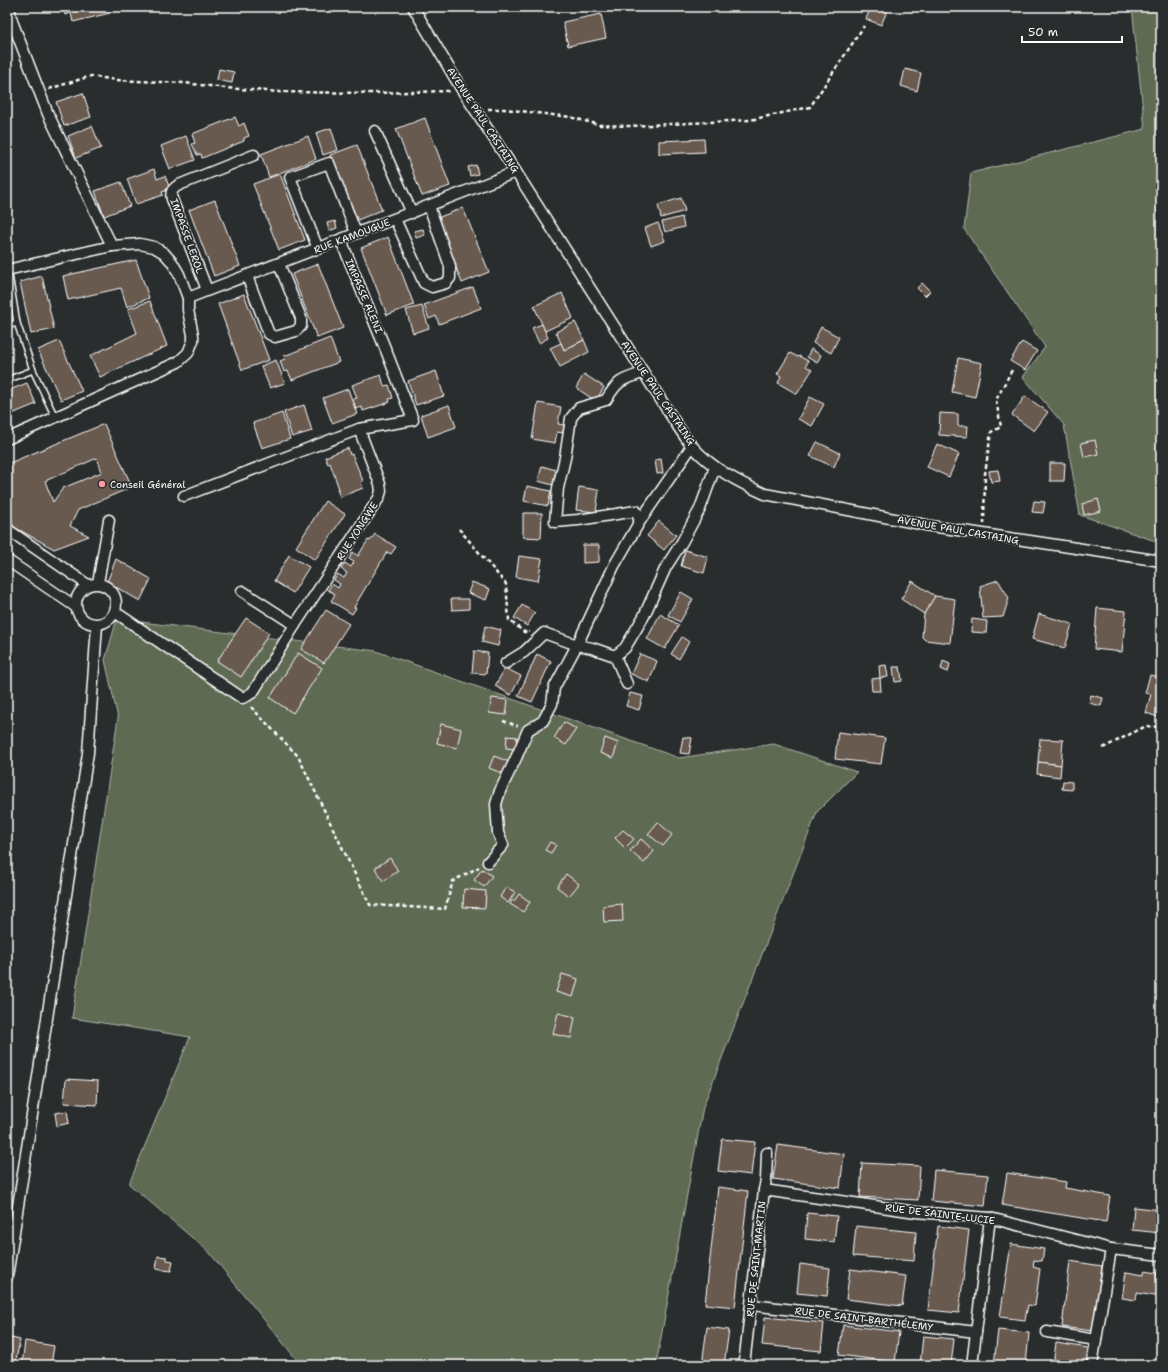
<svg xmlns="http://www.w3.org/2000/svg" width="1168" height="1372" font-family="'Shantell Sans',sans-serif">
<rect width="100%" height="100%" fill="#2a2d2e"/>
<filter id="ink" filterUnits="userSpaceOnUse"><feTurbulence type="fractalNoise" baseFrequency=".025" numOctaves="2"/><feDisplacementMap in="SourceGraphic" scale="8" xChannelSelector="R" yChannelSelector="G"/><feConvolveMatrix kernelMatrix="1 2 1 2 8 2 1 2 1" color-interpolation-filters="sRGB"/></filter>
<g filter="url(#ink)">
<!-- green -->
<g fill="#5e6b53" stroke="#aeb5a9">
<polygon points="1132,7 1161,7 1161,543 1080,515 1064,425 1023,377 1045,347 964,229 971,173 1145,129"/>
<polygon points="117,619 376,651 679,758 774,744 857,772 817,812 703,1107 656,1365 301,1365 209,1252 129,1184 190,1037 72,1018 118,718 105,660"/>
</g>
<!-- building -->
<g fill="#695a50" stroke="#fff" fill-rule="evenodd">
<polygon points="63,7 108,7 110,13 73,22 71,13 65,15"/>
<polygon points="871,7 889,7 881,25 866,19"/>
<polygon points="601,14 606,38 568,46 563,22"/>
<polygon points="219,69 234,72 232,83 217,80"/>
<polygon points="905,69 921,73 917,91 901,86"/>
<polygon points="83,93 91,117 64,126 56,102"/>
<polygon points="235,117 239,126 244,123 249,136 244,138 244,141 202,158 201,154 197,155 192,144 195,143 192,134"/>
<polygon points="425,118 450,186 422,196 396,129"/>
<polygon points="92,126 101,148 76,158 68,136"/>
<polygon points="331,128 338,150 323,155 316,133"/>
<polygon points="186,136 195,160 170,169 161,146"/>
<polygon points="308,136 316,159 269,177 261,154"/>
<polygon points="704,139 705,152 659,154 659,141"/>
<polygon points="357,145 382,210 355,221 330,155"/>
<polygon points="476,165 478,174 470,176 468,167"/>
<polygon points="154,169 157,179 165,176 170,189 162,192 163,195 136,204 127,179"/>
<polygon points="280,174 305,240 279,250 253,184"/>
<polygon points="121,182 130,206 104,216 95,191"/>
<polygon points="681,198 685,211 661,218 658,205"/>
<polygon points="215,200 240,266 214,276 189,210"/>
<polygon points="463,208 489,272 462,283 437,218"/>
<polygon points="682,217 684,227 665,232 662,222"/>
<polygon points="335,221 337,228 329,231 327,223"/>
<polygon points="658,223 665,241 651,246 645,228"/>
<polygon points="423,229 425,235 416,238 414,231"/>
<polygon points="388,237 414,305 387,315 361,248"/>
<polygon points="136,260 149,298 127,307 121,288 68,300 63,276"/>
<polygon points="318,264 343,328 317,338 292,274"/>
<polygon points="42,276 54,329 31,334 20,282"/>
<polygon points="922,283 930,291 925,296 917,288"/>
<polygon points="473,287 481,308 439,324 436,316 429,319 424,305"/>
<polygon points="562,293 573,318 545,331 534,306"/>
<polygon points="244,294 269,360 242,370 218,304"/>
<polygon points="150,301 167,346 100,377 90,356 137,333 128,309"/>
<polygon points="422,306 429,328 413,333 406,310"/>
<polygon points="575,322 584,340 564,350 556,332"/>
<polygon points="542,324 548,338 539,343 532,328"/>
<polygon points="821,327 839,337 831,353 813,343"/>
<polygon points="330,338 339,362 292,380 288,371 284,372 280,361 285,359 284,356"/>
<polygon points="584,340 589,352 560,367 550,348 561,343 564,350"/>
<polygon points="59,341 82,391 61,400 38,350"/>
<polygon points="1022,342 1037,351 1025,370 1010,361"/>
<polygon points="811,349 821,355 817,363 807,357"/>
<polygon points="790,353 798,357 799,356 808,361 806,366 812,370 797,394 778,383 781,376 777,374"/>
<polygon points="958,358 982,363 975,397 952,392"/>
<polygon points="276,360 285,383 270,388 261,366"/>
<polygon points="436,371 444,396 416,405 408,381"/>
<polygon points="584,374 604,387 596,401 576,388"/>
<polygon points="381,375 384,386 389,385 393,398 389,399 390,402 363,411 362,407 356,409 353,399 357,398 352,385"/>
<polygon points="27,383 36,404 7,416 7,391"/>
<polygon points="348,389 357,414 332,423 323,398"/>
<polygon points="1025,396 1048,412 1034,431 1012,415"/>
<polygon points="810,397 824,404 812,426 798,419"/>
<polygon points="538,403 561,407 558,424 564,425 563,433 557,432 555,443 532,439"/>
<polygon points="304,405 312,431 292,437 284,412"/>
<polygon points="449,405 456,427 428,437 421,415"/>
<polygon points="282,413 290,439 262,448 253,423"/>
<polygon points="940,413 958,414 958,426 968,426 967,437 939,435"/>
<path d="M 104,424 L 132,487 L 78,510 L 70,526 L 89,536 L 54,549 L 14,527 L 7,513 L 7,464 ZM 97,458 L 102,472 L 63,488 L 53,502 L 45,481 Z"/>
<polygon points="1095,440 1098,454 1084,457 1081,443"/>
<polygon points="817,442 840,453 834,467 810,456"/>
<polygon points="937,444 959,454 949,477 927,467"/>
<polygon points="348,448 350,455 352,454 363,481 361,482 363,488 340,497 337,489 339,489 330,463 328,464 325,457"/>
<polygon points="661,459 663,473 657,474 655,460"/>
<polygon points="1050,463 1065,463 1064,481 1050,481"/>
<polygon points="542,466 556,470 553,485 538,481"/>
<polygon points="998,470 1000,481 991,482 989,471"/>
<polygon points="527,486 551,491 548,506 524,501"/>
<polygon points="579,487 599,490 596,512 576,510"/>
<polygon points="1098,499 1101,511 1084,515 1082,504"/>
<polygon points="325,501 345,514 315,560 296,547"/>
<polygon points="1034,501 1045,502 1043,513 1032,512"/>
<polygon points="523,513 542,513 541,538 523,537"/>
<polygon points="659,521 676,535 664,550 647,536"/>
<polygon points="375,534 396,547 391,554 387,552 354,607 356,608 352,614 331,601 335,594 328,590 332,584 338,588 340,584 334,580 338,574 344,578 347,573 341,569 345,563 351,567 354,562 349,559 353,552 358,556 368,540 370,541"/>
<polygon points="583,545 599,545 599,562 583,563"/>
<polygon points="685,550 708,557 704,573 681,566"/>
<polygon points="289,555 309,567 293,593 274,581"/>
<polygon points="519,556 542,559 538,581 516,577"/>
<polygon points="116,559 151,579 140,601 107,582"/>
<polygon points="998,580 1009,598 1003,617 983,618 980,586"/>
<polygon points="912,581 935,596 924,614 901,599"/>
<polygon points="472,582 490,589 486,600 468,593"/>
<polygon points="681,592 693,599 680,622 668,615"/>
<polygon points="935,596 955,599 950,643 925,640 922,637 924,614"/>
<polygon points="451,599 469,599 469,609 452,610"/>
<polygon points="522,605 535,613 527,626 514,618"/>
<polygon points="1097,608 1126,611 1122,652 1094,649"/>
<polygon points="326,610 349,624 324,663 301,649"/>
<polygon points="660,614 679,625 665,649 647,639"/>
<polygon points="1039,614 1072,624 1065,648 1032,639"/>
<polygon points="246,618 269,633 241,677 217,661"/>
<polygon points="972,619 987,621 986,633 971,632"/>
<polygon points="485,626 501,630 498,646 482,642"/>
<polygon points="682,637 689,642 679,659 671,654"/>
<polygon points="474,651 488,653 486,674 472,673"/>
<polygon points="298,653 322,668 293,713 270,698"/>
<polygon points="537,654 551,661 532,702 518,696"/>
<polygon points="640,654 657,661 649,682 631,674"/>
<polygon points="943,661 950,664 948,672 941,669"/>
<polygon points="886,665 888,677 880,678 879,666"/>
<polygon points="893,667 900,667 902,681 895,682"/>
<polygon points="505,668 521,676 511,695 495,686"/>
<polygon points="1150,675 1160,677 1157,689 1161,690 1161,718 1146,713 1151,694 1145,693"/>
<polygon points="880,678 881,691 872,691 871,679"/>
<polygon points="630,693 643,696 639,710 626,706"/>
<polygon points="1091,695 1103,698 1101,706 1089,703"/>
<polygon points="492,698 508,700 506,715 489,713"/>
<polygon points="564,722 576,729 566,745 554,738"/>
<polygon points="441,724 461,729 457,748 437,743"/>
<polygon points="838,732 885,738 881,764 835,759"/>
<polygon points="507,736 517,737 516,749 506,748"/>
<polygon points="683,737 692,738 689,754 680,753"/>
<polygon points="605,738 618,743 613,758 600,753"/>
<polygon points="1040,739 1063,740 1061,765 1038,762"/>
<polygon points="494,756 509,762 504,774 489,768"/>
<polygon points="1038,762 1061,765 1060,777 1037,774"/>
<polygon points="1063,781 1072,782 1072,790 1062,789"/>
<polygon points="658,822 672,835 663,846 648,834"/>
<polygon points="623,830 634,839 625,848 615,838"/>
<polygon points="641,839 654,851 644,863 630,851"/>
<polygon points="550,842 556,845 551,853 545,850"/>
<polygon points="390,858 398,871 383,881 375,868"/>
<polygon points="482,869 492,876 484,887 474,880"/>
<polygon points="566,874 579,884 569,896 557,887"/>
<polygon points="506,887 515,892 508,903 500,897"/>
<polygon points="464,889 486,891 485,908 463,907"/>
<polygon points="519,894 530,902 523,912 510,904 512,900 514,901"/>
<polygon points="622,904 623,921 604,922 603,906"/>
<polygon points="562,974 578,979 573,997 556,992"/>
<polygon points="558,1013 575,1017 571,1038 553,1034"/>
<polygon points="66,1079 98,1081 97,1105 64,1103"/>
<polygon points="67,1111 69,1123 57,1126 55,1113"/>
<polygon points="722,1139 755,1142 751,1175 718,1171"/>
<polygon points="778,1145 844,1154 840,1188 773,1179"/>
<polygon points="862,1163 920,1166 918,1200 860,1197"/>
<polygon points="934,1170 988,1175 985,1206 931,1201"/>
<polygon points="1007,1173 1066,1182 1065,1188 1110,1196 1106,1222 1002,1205"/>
<polygon points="718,1187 748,1191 735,1307 705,1304"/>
<polygon points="1134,1207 1161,1210 1161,1233 1132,1230"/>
<polygon points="807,1213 837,1216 834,1242 805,1239"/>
<polygon points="856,1226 916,1232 914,1261 853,1256"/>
<polygon points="938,1226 969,1230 959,1313 928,1310"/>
<polygon points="1011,1244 1044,1249 1042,1261 1034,1260 1033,1267 1040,1269 1035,1306 1028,1305 1025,1320 1000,1317"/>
<polygon points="158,1256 167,1257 167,1260 173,1261 171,1271 156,1269"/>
<polygon points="1070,1261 1102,1266 1093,1331 1062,1327"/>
<polygon points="800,1264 830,1268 827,1296 797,1293"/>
<polygon points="850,1269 906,1276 902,1306 846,1299"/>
<polygon points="1144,1271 1157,1273 1156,1276 1161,1277 1161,1297 1137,1293 1136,1300 1122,1298 1126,1272 1144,1275"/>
<polygon points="765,1317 824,1323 821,1351 762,1345"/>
<polygon points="843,1325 899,1332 895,1362 839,1355"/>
<polygon points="707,1327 729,1330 724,1365 702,1365"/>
<polygon points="998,1330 1029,1333 1026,1365 994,1365"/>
<polygon points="923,1336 954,1339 951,1365 920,1365"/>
<polygon points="7,1337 20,1340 15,1365 7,1365"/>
<polygon points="25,1341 54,1346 51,1365 22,1365"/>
<polygon points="1056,1343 1088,1348 1086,1364 1053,1365"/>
</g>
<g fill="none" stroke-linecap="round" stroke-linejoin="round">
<!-- lane casing -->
<g stroke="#fff" stroke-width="8">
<g id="lane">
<polyline points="8,269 17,323 33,370 55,417"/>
<polyline points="7,326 17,323"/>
<polyline points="7,380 33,370"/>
</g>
</g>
<!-- street casing -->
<g stroke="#fff" stroke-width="13">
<g id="street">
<path d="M 413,7 L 462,90 L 516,172 L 675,422 C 681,430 686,440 693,447 C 713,469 738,482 765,494 L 931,526 L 1161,561"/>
<polyline points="375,131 412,213"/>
<polyline points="395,219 424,283 432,287 446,283 450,278 450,266 429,206"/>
<polyline points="318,249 290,177 329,163 356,233"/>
<polyline points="7,270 112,246"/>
<polyline points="247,276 269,334 275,337 296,331 301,326 301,318 279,264"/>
<path d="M 207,290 L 172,199 C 170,192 173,188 179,185 L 254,155"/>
<polyline points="188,298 516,172"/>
<polyline points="7,439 178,362 188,353 193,341 193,335 188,310 188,298 179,274 172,262 164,253 154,247 140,244 112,246 48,114 12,21 9,7"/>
<polyline points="184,496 359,429 413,420 387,353 341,240"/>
<path d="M 640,521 L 636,511 L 578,520 L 555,522 L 558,488 L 565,458 L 571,418 L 579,408 L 606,400 C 618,380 621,380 643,373"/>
<polyline points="7,529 88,585"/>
<polyline points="7,560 76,607"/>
<polyline points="98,583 109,520"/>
<circle cx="96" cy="604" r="20"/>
<polyline points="242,591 295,625"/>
<polyline points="115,612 242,698 247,696 253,692 295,625 379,498 381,491 380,484 359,429"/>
<polyline points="615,656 625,648 644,616 666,567 682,542 700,509 715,467"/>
<polyline points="506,663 524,652 544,633 577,645 592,648 615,656 627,684"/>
<polyline points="488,862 503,845 498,833 496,804 500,791 516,758 528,730 543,721 552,704 554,688 577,645 614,566 640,521 692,446"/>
<polyline points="764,1190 916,1212 990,1218 1111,1249 1161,1255"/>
<polyline points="7,1277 88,753 97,625"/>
<polyline points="752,1305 976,1332"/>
<polyline points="1047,1332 1096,1340"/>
<polyline points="744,1365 764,1190 766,1180 767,1153"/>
<polyline points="972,1365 990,1218"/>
<polyline points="1092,1365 1111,1249"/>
</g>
</g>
<!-- path -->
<g stroke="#fff" stroke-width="2.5" stroke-dasharray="4 3" stroke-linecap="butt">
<polyline points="49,89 91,76 116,80 184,83 226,88 279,92 373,93 449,91"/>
<polyline points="488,109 504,109 570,117 600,125 630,126 750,120 810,107 864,26"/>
<polyline points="984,524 985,474 991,432 1001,427 996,400 1013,368"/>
<polyline points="459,529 506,584 509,620 524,632 530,632"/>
<polyline points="251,707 298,756 370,905 445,909 453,881 479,867"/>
<polyline points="503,721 518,726"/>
<polyline points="1103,748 1146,726 1161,727"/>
</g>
<!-- lane -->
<use href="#lane" stroke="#2a2d2e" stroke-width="5"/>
<!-- street -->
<use href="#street" stroke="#2a2d2e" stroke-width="10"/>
</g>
</g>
<!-- markers -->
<circle fill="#ff9aa2" stroke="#2a2d2e" stroke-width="1.5" cx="102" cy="484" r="4"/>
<g text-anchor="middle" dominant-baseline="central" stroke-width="3.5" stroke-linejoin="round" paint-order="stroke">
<!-- street labels -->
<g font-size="10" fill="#fff" stroke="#2a2d2e">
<text transform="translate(483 120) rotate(57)">AVENUE PAUL CASTAING</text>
<text transform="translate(187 236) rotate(70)">IMPASSE LEROL</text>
<text transform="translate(352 236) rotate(-21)">RUE KAMOUGUE</text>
<text transform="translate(364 296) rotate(67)">IMPASSE ALENI</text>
<text transform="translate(658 393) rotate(56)">AVENUE PAUL CASTAING</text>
<text transform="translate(958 530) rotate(10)">AVENUE PAUL CASTAING</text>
<text transform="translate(357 531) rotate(-57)">RUE YONGWE</text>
<text transform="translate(940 1214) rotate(7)">RUE DE SAINTE-LUCIE</text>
<text transform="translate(756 1259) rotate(-84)">RUE DE SAINT-MARTIN</text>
<text transform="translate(864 1319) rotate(7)">RUE DE SAINT-BARTHÉLEMY</text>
</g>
<!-- poi labels -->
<g font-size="10" fill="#fff" stroke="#2a2d2e" text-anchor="start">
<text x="110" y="484">Conseil Général</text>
</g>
</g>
<!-- margin -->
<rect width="1168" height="1372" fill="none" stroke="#2a2d2e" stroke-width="24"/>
<rect x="12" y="12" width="1144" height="1348" fill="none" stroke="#fff" stroke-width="1.5" filter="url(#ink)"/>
<!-- scale -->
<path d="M1022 36v6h100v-6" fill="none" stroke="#ffffff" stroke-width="2"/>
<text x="1028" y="36" font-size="12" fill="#ffffff" stroke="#2a2d2e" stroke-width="3" paint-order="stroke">50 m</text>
</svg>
